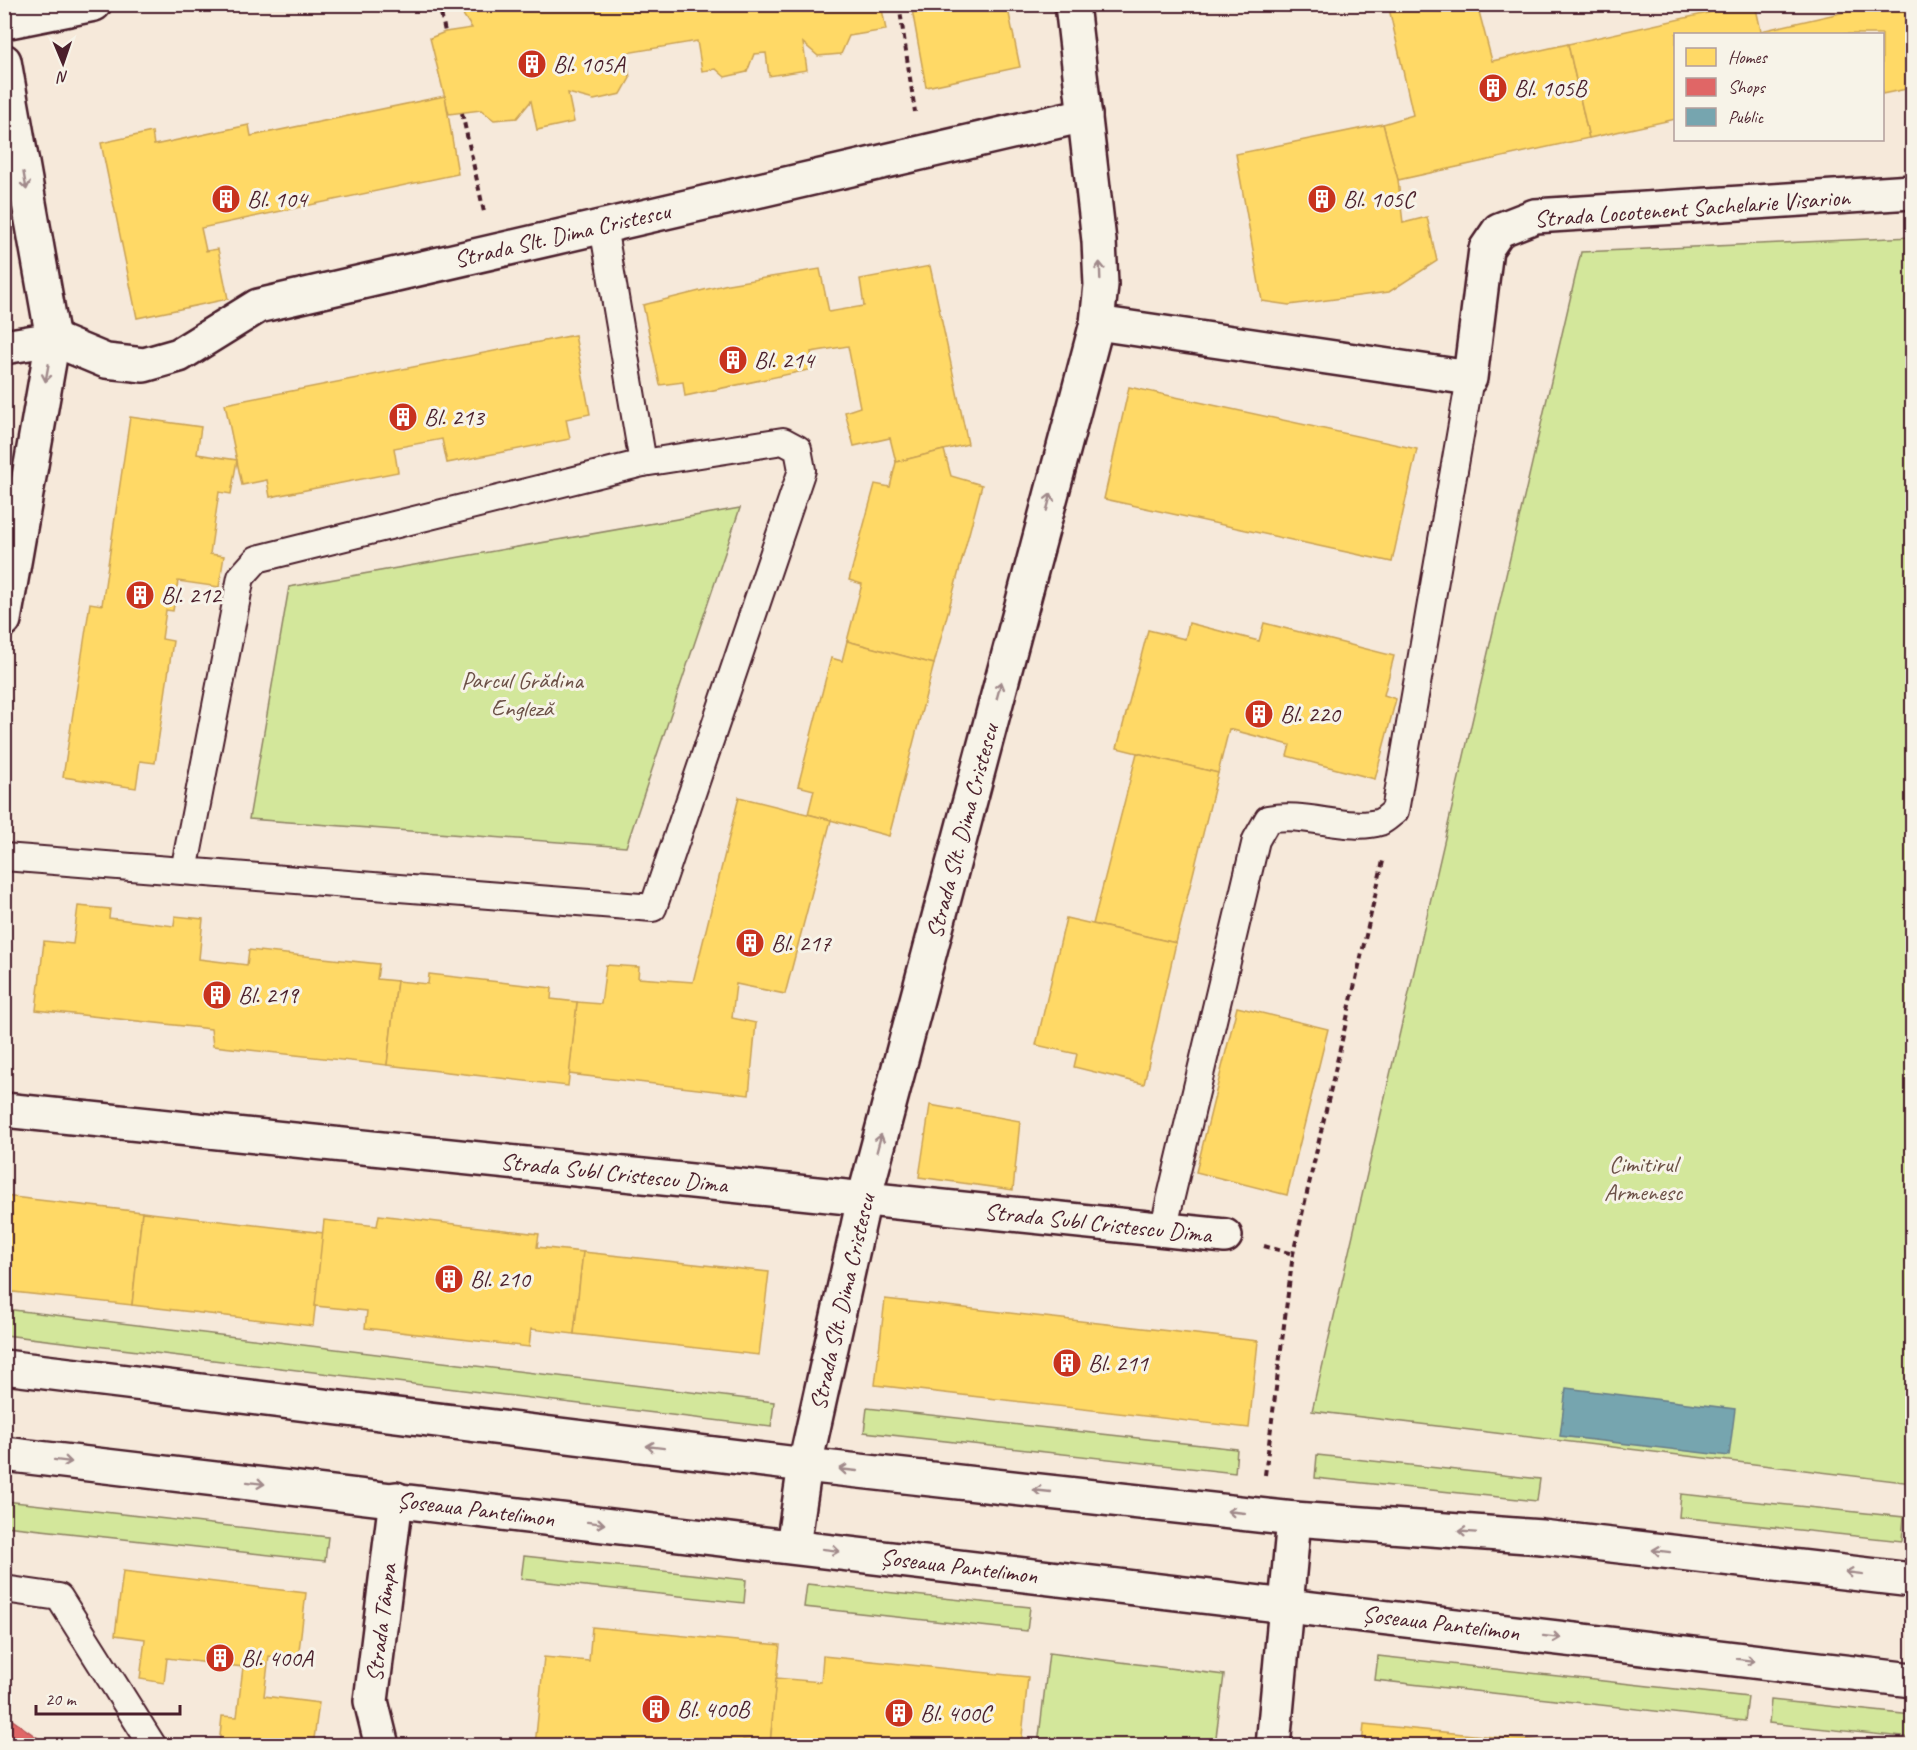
<svg xmlns="http://www.w3.org/2000/svg" width="1917" height="1750" font-family="Caveat,sans-serif">
<rect width="100%" height="100%" fill="#f6e9da"/>
<filter id="ink" filterUnits="userSpaceOnUse"><feTurbulence type="fractalNoise" baseFrequency=".0167" numOctaves="2"/><feDisplacementMap in="SourceGraphic" scale="12" xChannelSelector="R" yChannelSelector="G"/><feConvolveMatrix kernelMatrix="1 2 1 2 8 2 1 2 1" color-interpolation-filters="sRGB"/></filter>
<g filter="url(#ink)">
<!-- green -->
<g fill="#d3e79b" stroke="#8e8363" stroke-width="1.5">
<polygon points="1912,237 1912,1483 1312,1411 1581,252"/>
<polygon points="740,508 626,847 249,819 289,587"/>
<polygon points="5,1309 774,1402 771,1427 5,1335"/>
<polygon points="867,1408 1237,1449 1235,1473 864,1432"/>
<polygon points="1317,1455 1540,1479 1537,1501 1315,1478"/>
<polygon points="1681,1494 1904,1517 1902,1541 1679,1517"/>
<polygon points="5,1501 328,1537 325,1561 5,1526"/>
<polygon points="524,1556 746,1580 744,1603 521,1579"/>
<polygon points="807,1584 1030,1607 1027,1631 804,1607"/>
<polygon points="1049,1653 1224,1675 1215,1745 1038,1745"/>
<polygon points="1378,1656 1748,1697 1745,1721 1375,1680"/>
<polygon points="1771,1700 1912,1715 1912,1738 1769,1723"/>
</g>
<!-- homes -->
<g fill="#ffd966" stroke="#c9a154" stroke-width="1.5">
<polygon points="461,4 881,4 886,30 849,36 841,54 818,56 803,43 807,70 769,76 766,53 754,54 747,72 725,77 716,69 702,71 697,41 626,53 630,78 621,94 594,100 568,93 574,122 537,130 531,101 517,118 494,120 481,110 449,114 430,38 445,32 472,28 460,10"/>
<polygon points="911,4 1007,4 1020,67 926,87"/>
<polygon points="1388,4 1477,4 1492,61 1568,44 1589,138 1398,180 1383,124 1413,115"/>
<polygon points="1748,4 1755,4 1761,31 1880,4 1912,4 1912,88 1882,94 1882,34 1676,34 1676,119 1589,138 1568,44"/>
<polygon points="445,96 458,174 201,228 206,251 218,249 228,299 137,318 101,143 152,132 154,145 249,125 251,136"/>
<polygon points="1383,124 1398,180 1403,223 1427,217 1437,261 1389,292 1289,305 1262,301 1236,154"/>
<polygon points="930,266 968,444 896,462 890,438 854,446 845,412 860,407 848,346 811,352 813,369 685,396 683,382 660,385 643,305 728,284 820,269 829,312 864,306 860,279"/>
<polygon points="575,335 590,414 566,419 570,439 447,463 442,439 394,448 398,472 270,497 267,480 242,485 225,404"/>
<polygon points="1129,387 1417,449 1392,562 1104,499"/>
<polygon points="130,417 201,427 197,454 237,460 231,494 219,492 210,554 224,556 219,587 178,581 173,611 166,610 162,639 173,641 155,763 140,761 136,788 63,777 90,603 102,605"/>
<polygon points="944,450 951,476 982,485 934,664 847,641 862,584 849,580 875,484 890,487 896,462"/>
<polygon points="1189,623 1259,641 1264,623 1394,656 1384,695 1396,699 1375,779 1287,756 1290,745 1229,729 1218,773 1117,748 1148,630 1185,639"/>
<polygon points="847,641 934,664 889,836 808,814 814,790 798,786 831,658 842,661"/>
<polygon points="1137,753 1218,773 1176,943 1093,924"/>
<polygon points="739,797 831,820 785,994 736,984 732,1018 756,1023 749,1095 569,1074 577,1002 601,1004 606,965 639,967 638,978 693,982"/>
<polygon points="78,906 110,909 109,918 174,926 175,916 203,919 199,959 247,965 249,950 379,964 377,979 397,981 387,1065 213,1046 211,1029 36,1010 44,941 73,944"/>
<polygon points="1066,918 1176,943 1144,1084 1074,1067 1077,1054 1036,1045"/>
<polygon points="429,974 552,988 551,999 577,1002 568,1086 387,1065 397,981 428,984"/>
<polygon points="1237,1007 1328,1029 1287,1195 1196,1172"/>
<polygon points="930,1105 1020,1121 1013,1190 919,1177"/>
<polygon points="4,1196 142,1212 132,1305 4,1291"/>
<polygon points="142,1212 324,1233 313,1326 132,1305"/>
<polygon points="379,1215 539,1234 537,1247 583,1252 574,1334 531,1329 529,1347 365,1328 367,1311 315,1306 324,1220 377,1226"/>
<polygon points="583,1252 769,1272 759,1355 574,1334"/>
<polygon points="885,1299 1258,1341 1249,1428 875,1385"/>
<polygon points="123,1571 306,1593 298,1659 269,1656 264,1696 319,1703 313,1746 219,1746 222,1716 237,1717 243,1667 167,1658 164,1683 140,1679 145,1639 115,1635"/>
<polygon points="592,1627 780,1645 770,1743 743,1740 743,1746 535,1746 544,1657 589,1661"/>
<polygon points="823,1656 1028,1677 1021,1746 770,1746 776,1678 821,1682"/>
<polygon points="1364,1724 1493,1737 1492,1746 1362,1746"/>
<polygon points="1493,1737 1603,1746 1492,1746"/>
</g>
<!-- shops -->
<polygon fill="#e06666" stroke="#b35154" stroke-width="1.5" points="4,1714 49,1746 4,1746"/>
<!-- public -->
<polygon fill="#76a5af" stroke="#697d87" stroke-width="1.5" points="1566,1388 1735,1409 1729,1456 1560,1436"/>
<g fill="none" stroke-linecap="round" stroke-linejoin="round">
<!-- lane casing -->
<g stroke="#4a1f2b" stroke-width="30">
<g id="lane">
<polyline points="603,226 643,463"/>
<polyline points="4,857 653,908 802,470 798,449 783,441 643,463 257,559 241,577 184,871"/>
<path d="M 1163,1230 L 1256,840 L 1268,819 C 1304,811 1349,832 1380,822 C 1385,820 1390,815 1395,811 L 1470,378"/>
<polyline points="4,1589 59,1597 153,1746"/>
</g>
</g>
<!-- street casing -->
<g stroke="#4a1f2b" stroke-width="38">
<g id="street">
<polyline points="4,61 53,339 4,620"/>
<polyline points="1097,323 1470,378 1486,249 1499,230 1535,216 1912,192"/>
<polyline points="4,347 53,339 106,361 144,365 179,355 258,306 1085,115"/>
<polyline points="4,1110 1225,1236"/>
<polyline points="793,1546 805,1465 864,1199 1097,323 1101,285 1099,241 1072,4"/>
<polyline points="382,1746 371,1701 396,1499"/>
</g>
</g>
<!-- secondary casing -->
<g stroke="#4a1f2b" stroke-width="38">
<polyline id="secondary" points="1273,1746 1294,1519"/>
</g>
<!-- primary casing -->
<g stroke="#4a1f2b" stroke-width="38">
<g id="primary">
<polyline points="4,22 94,4"/>
<polyline points="4,1367 805,1465 1294,1519 1542,1537 1912,1580"/>
<polyline points="4,1454 1912,1680"/>
</g>
</g>
<!-- path -->
<g stroke="#4a1f2b" stroke-width="4" stroke-dasharray="6 4.5" stroke-linecap="butt">
<polyline points="439,4 445,32"/>
<polyline points="899,4 915,112"/>
<polyline points="462,113 484,212"/>
<polyline points="1264,1246 1293,1254"/>
<polyline points="1265,1475 1293,1254 1383,861"/>
</g>
<!-- lane -->
<use href="#lane" stroke="#f7f3e8" stroke-width="26"/>
<!-- street -->
<use href="#street" stroke="#f7f3e8" stroke-width="33"/>
<!-- secondary -->
<use href="#secondary" stroke="#f7f3e8" stroke-width="33"/>
<!-- primary -->
<use href="#primary" stroke="#f7f3e8" stroke-width="33"/>
</g>
<!-- one-way arrows -->
<defs><path id="oneway-shaft" d="M-6 0H5M1.5-3L5.5 0L1.5 3" fill="none" stroke-width="1.6" stroke-linecap="round" stroke-linejoin="round" transform="scale(1.5)"/></defs>
<g stroke="#a0898a">
<use href="#oneway-shaft" transform="translate(25 181) rotate(80)"/>
<use href="#oneway-shaft" transform="translate(1100 271) rotate(-92)"/>
<use href="#oneway-shaft" transform="translate(47 373) rotate(100)"/>
<use href="#oneway-shaft" transform="translate(1049 502) rotate(-75)"/>
<use href="#oneway-shaft" transform="translate(999 690) rotate(-75)"/>
<use href="#oneway-shaft" transform="translate(879 1143) rotate(-75)"/>
<use href="#oneway-shaft" transform="translate(655 1447) rotate(-173)"/>
<use href="#oneway-shaft" transform="translate(63 1461) rotate(7)"/>
<use href="#oneway-shaft" transform="translate(848 1470) rotate(-174)"/>
<use href="#oneway-shaft" transform="translate(256 1483) rotate(7)"/>
<use href="#oneway-shaft" transform="translate(1042 1491) rotate(-174)"/>
<use href="#oneway-shaft" transform="translate(1236 1512) rotate(-174)"/>
<use href="#oneway-shaft" transform="translate(596 1523) rotate(7)"/>
<use href="#oneway-shaft" transform="translate(1467 1532) rotate(-176)"/>
<use href="#oneway-shaft" transform="translate(831 1550) rotate(7)"/>
<use href="#oneway-shaft" transform="translate(1661 1551) rotate(-173)"/>
<use href="#oneway-shaft" transform="translate(1854 1573) rotate(-173)"/>
<use href="#oneway-shaft" transform="translate(1552 1637) rotate(7)"/>
<use href="#oneway-shaft" transform="translate(1746 1660) rotate(7)"/>
</g>
</g>
<!-- icons -->
<defs>
<g id="building-disc" transform="scale(1.5)"><circle r="9.5" fill="#c8321e" stroke="#f7f3e8"/><path d="M-4-6H4V6H1V3H-1V6H-4ZM-2.5-4.3h1.7v1.8h-1.7ZM.8-4.3h1.7v1.8H.8ZM-2.5-1h1.7V.8h-1.7ZM.8-1h1.7V.8H.8Z" fill="#fff"/></g>
</defs>
<g fill-rule="evenodd">
<use href="#building-disc" x="532" y="64"/>
<use href="#building-disc" x="1493" y="88"/>
<use href="#building-disc" x="226" y="199"/>
<use href="#building-disc" x="1322" y="199"/>
<use href="#building-disc" x="733" y="360"/>
<use href="#building-disc" x="403" y="417"/>
<use href="#building-disc" x="140" y="595"/>
<use href="#building-disc" x="1259" y="714"/>
<use href="#building-disc" x="750" y="943"/>
<use href="#building-disc" x="217" y="995"/>
<use href="#building-disc" x="449" y="1279"/>
<use href="#building-disc" x="1067" y="1363"/>
<use href="#building-disc" x="220" y="1658"/>
<use href="#building-disc" x="656" y="1709"/>
<use href="#building-disc" x="899" y="1713"/>
</g>
<g text-anchor="middle" dominant-baseline="central" stroke-width="6" stroke-linejoin="round" paint-order="stroke">
<!-- poi labels -->
<g font-size="24" fill="#4a1f2b" stroke="#f7f3e8" text-anchor="start">
<text x="553" y="64">Bl. 105A</text>
<text x="1514" y="88">Bl. 105B</text>
<text x="247" y="199">Bl. 104</text>
<text x="1343" y="199">Bl. 105C</text>
<text x="754" y="360">Bl. 214</text>
<text x="424" y="417">Bl. 213</text>
<text x="161" y="595">Bl. 212</text>
<text x="1280" y="714">Bl. 220</text>
<text x="771" y="943">Bl. 217</text>
<text x="238" y="995">Bl. 219</text>
<text x="470" y="1279">Bl. 210</text>
<text x="1088" y="1363">Bl. 211</text>
<text x="241" y="1658">Bl. 400A</text>
<text x="677" y="1709">Bl. 400B</text>
<text x="920" y="1713">Bl. 400C</text>
</g>
<!-- street labels -->
<g font-size="24" fill="#4a1f2b" stroke="#f7f3e8">
<text transform="translate(1692 208) rotate(-4)">Strada Locotenent Sachelarie Visarion</text>
<text transform="translate(562 235) rotate(-13)">Strada Slt. Dima Cristescu</text>
<text transform="translate(962 831) rotate(-75)">Strada Slt. Dima Cristescu</text>
<text transform="translate(614 1173) rotate(6)">Strada Subl Cristescu Dima</text>
<text transform="translate(1098 1223) rotate(6)">Strada Subl Cristescu Dima</text>
<text transform="translate(842 1302) rotate(-77)">Strada Slt. Dima Cristescu</text>
<text transform="translate(476 1509) rotate(7)">Șoseaua Pantelimon</text>
<text transform="translate(959 1566) rotate(7)">Șoseaua Pantelimon</text>
<text transform="translate(381 1623) rotate(-83)">Strada Tâmpa</text>
<text transform="translate(1441 1623) rotate(7)">Șoseaua Pantelimon</text>
</g>
<!-- park labels -->
<g font-size="24" fill="#6c5147" stroke="#f7f3e8">
<text x="522" y="680">Parcul Grădina<tspan x="522" dy="28">Engleză</tspan></text>
<text x="1643" y="1164">Cimitirul<tspan x="1643" dy="28">Armenesc</tspan></text>
</g>
</g>
<!-- margin -->
<rect width="1917" height="1750" fill="none" stroke="#f7f3e8" stroke-width="24"/>
<rect x="12" y="12" width="1893" height="1726" fill="none" stroke="#4a1f2b" stroke-width="2" filter="url(#ink)"/>
<!-- legend -->
<rect x="1674" y="33" width="210" height="108" fill="#f7f3e8" stroke="#b29e9c" stroke-width="1.5"/>
<rect x="1686" y="48" width="30" height="18" fill="#ffd966" stroke="#b29e9c" stroke-width="1.5"/>
<text x="1728" y="63" font-size="18" fill="#4a1f2b">Homes</text>
<rect x="1686" y="78" width="30" height="18" fill="#e06666" stroke="#b29e9c" stroke-width="1.5"/>
<text x="1728" y="93" font-size="18" fill="#4a1f2b">Shops</text>
<rect x="1686" y="108" width="30" height="18" fill="#76a5af" stroke="#b29e9c" stroke-width="1.5"/>
<text x="1728" y="123" font-size="18" fill="#4a1f2b">Public</text>
<!-- north arrow -->
<g transform="translate(63 63) rotate(178)" stroke="#f7f3e8" stroke-width="4.5" paint-order="stroke">
<path d="M0-4.5L10 22L0 15L-10 22Z" fill="#4a1f2b"/>
<text y="-9" font-size="16" font-weight="bold" text-anchor="middle" fill="#4a1f2b">N</text>
</g>
<!-- scale -->
<path d="M36 1705v9h144v-9" fill="none" stroke="#4a1f2b" stroke-width="3"/>
<text x="45" y="1705" font-size="18" fill="#4a1f2b" stroke="#f7f3e8" stroke-width="4.5" paint-order="stroke">20 m</text>
</svg>
